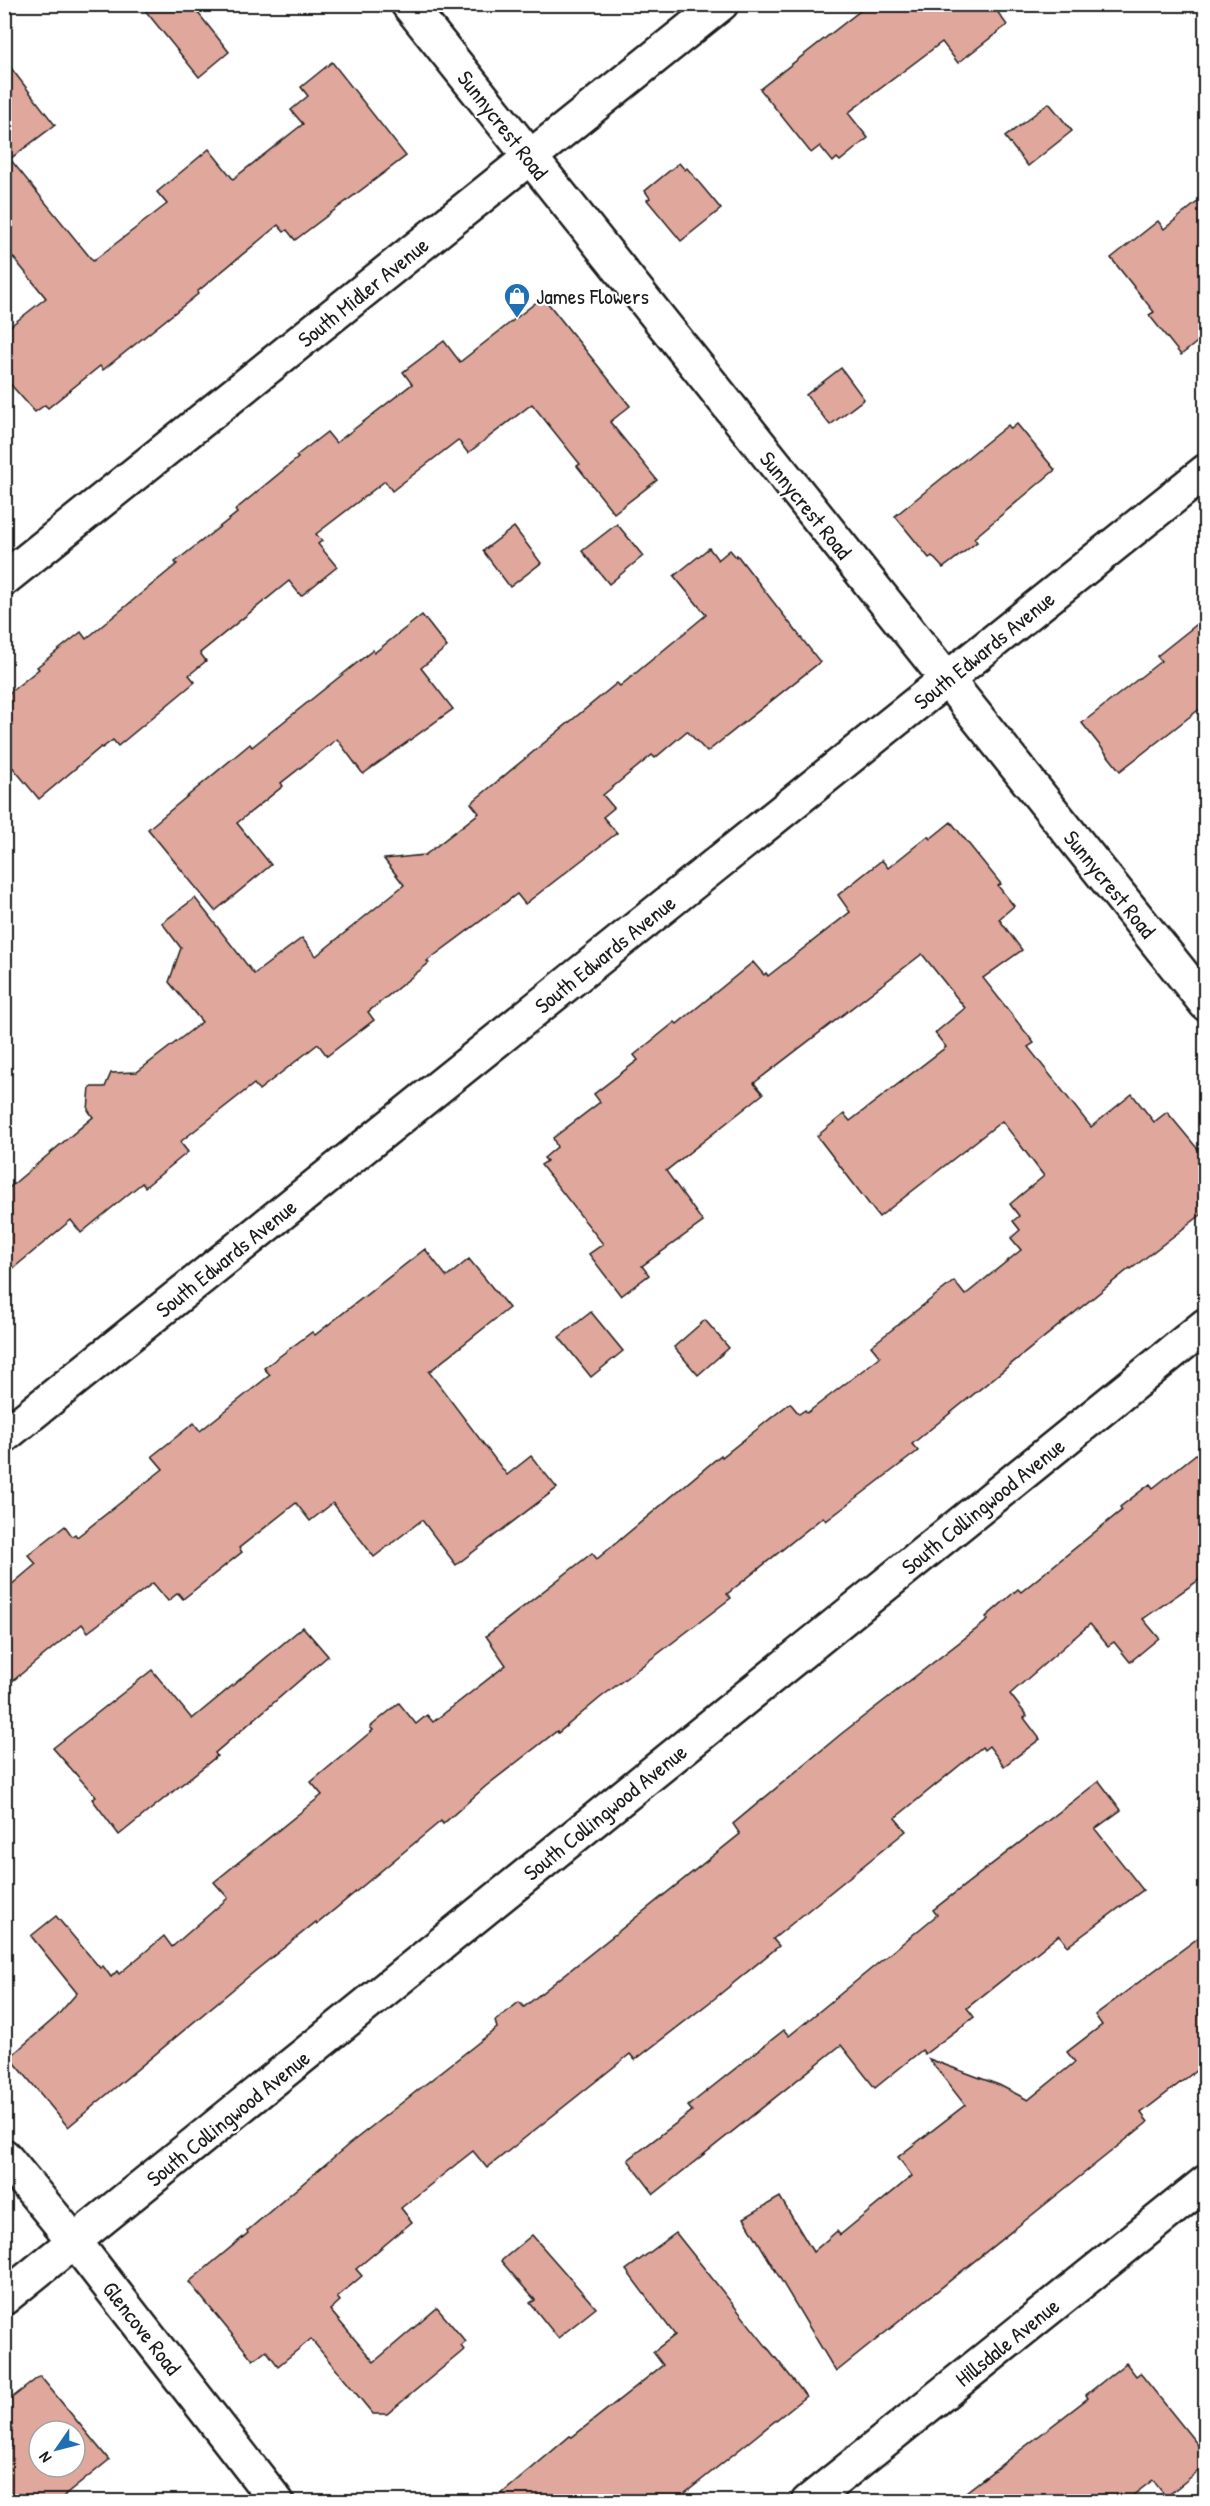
<svg xmlns="http://www.w3.org/2000/svg" width="1210" height="2506" font-family="'Patrick Hand',sans-serif">
<rect width="100%" height="100%" fill="#fff"/>
<filter id="ink" filterUnits="userSpaceOnUse"><feTurbulence type="fractalNoise" baseFrequency=".0167" numOctaves="2"/><feDisplacementMap in="SourceGraphic" scale="12" xChannelSelector="R" yChannelSelector="G"/><feConvolveMatrix kernelMatrix="1 2 1 2 8 2 1 2 1" color-interpolation-filters="sRGB"/></filter>
<g filter="url(#ink)">
<!-- building -->
<g fill="#e0a79c" stroke="#1c1c1c" stroke-width="1.5" fill-rule="evenodd">
<polygon points="140,4 191,4 229,52 199,77"/>
<polygon points="869,4 992,4 1007,25 958,63 942,42 848,113 868,138 840,161 837,158 833,162 820,146 811,153 760,89"/>
<polygon points="4,59 55,125 10,159 93,261 167,204 157,192 209,149 233,179 303,124 291,110 308,96 301,87 332,62 406,156 295,240 287,230 284,232 278,225 197,292 198,294 103,370 100,366 48,408 45,405 35,412 4,377 4,331 46,298 4,246"/>
<polygon points="1049,103 1072,131 1028,166 1005,137"/>
<polygon points="679,163 685,170 687,168 721,209 681,241 647,200 650,198 645,191"/>
<polygon points="1206,195 1206,335 1181,355 1149,315 1154,312 1111,258 1158,221 1164,229"/>
<polygon points="543,297 630,406 610,422 657,480 614,513 577,466 580,464 532,404 468,453 458,440 392,491 385,481 316,534 322,541 318,544 337,567 301,596 289,581 200,653 206,661 189,675 195,682 118,746 113,740 102,748 101,747 39,799 4,757 4,697 39,669 37,667 81,632 86,639 177,564 175,562 237,513 235,510 298,458 296,456 327,432 336,443 412,384 403,372 444,341 460,362"/>
<polygon points="841,368 864,399 830,425 806,395"/>
<polygon points="1017,424 1055,470 974,538 977,542 943,568 932,556 929,558 895,516 1008,425 1011,429"/>
<polygon points="617,524 643,556 609,584 582,551"/>
<polygon points="514,527 541,563 510,587 483,551"/>
<polygon points="709,548 718,560 730,550 736,557 737,555 820,662 707,752 687,731 655,758 652,755 603,795 614,808 603,817 617,833 525,904 517,894 427,961 429,963 368,1012 374,1020 327,1056 318,1044 259,1090 254,1084 180,1142 188,1152 145,1187 142,1183 81,1233 71,1220 4,1276 4,1192 93,1117 88,1110 90,1087 105,1087 111,1073 137,1072 202,1022 169,982 181,948 162,923 195,898 254,974 302,938 316,956 404,885 384,859 425,855 479,813 471,803 617,683 620,686 706,615 674,576"/>
<polygon points="422,615 447,647 421,668 453,709 363,774 337,739 281,783 283,786 237,823 271,865 215,911 148,829 250,744 252,747 373,650 374,653"/>
<polygon points="1206,617 1206,704 1120,771 1082,723 1161,661 1157,656"/>
<polygon points="951,822 1001,884 998,886 1014,906 999,919 1022,950 983,978 1034,1043 1028,1047 1091,1127 1132,1094 1154,1122 1167,1112 1206,1159 1206,1211 1131,1269 1130,1268 912,1444 918,1451 826,1521 823,1517 727,1594 731,1598 600,1698 558,1733 557,1731 486,1786 443,1824 441,1821 317,1924 316,1922 255,1971 68,2127 10,2057 57,2016 77,1993 31,1936 56,1916 100,1968 103,1966 111,1977 117,1971 119,1974 164,1936 172,1947 228,1898 214,1882 322,1795 311,1782 373,1730 370,1727 399,1703 416,1724 427,1715 433,1722 506,1665 486,1636 592,1553 597,1559 721,1455 722,1457 790,1403 799,1414 805,1410 807,1413 880,1357 871,1346 954,1281 965,1295 1021,1250 1011,1238 1020,1230 1013,1221 1019,1216 1010,1204 1044,1176 1002,1121 879,1217 817,1136 844,1114 850,1121 946,1047 935,1033 965,1008 922,954 754,1083 763,1094 666,1171 703,1222 642,1266 649,1275 621,1296 589,1254 603,1244 541,1165 547,1161 544,1158 557,1147 553,1138 600,1102 594,1094 638,1060 634,1055 675,1022 677,1024 753,962 764,975 766,973 768,976 850,912 838,895 882,860 888,868 928,836 930,839"/>
<polygon points="425,1249 447,1277 469,1259 509,1308 429,1372 507,1475 531,1456 557,1488 456,1565 422,1520 374,1557 333,1503 310,1521 296,1503 239,1548 242,1552 183,1599 178,1593 168,1601 153,1583 88,1632 82,1624 4,1688 4,1591 36,1564 28,1555 65,1526 72,1536 75,1534 77,1537 163,1469 152,1456 194,1423 200,1431 270,1375 264,1368 312,1332 315,1335"/>
<polygon points="591,1312 623,1351 591,1377 559,1337"/>
<polygon points="705,1320 729,1348 698,1375 674,1347"/>
<polygon points="1206,1446 1206,1575 1143,1619 1159,1638 1130,1662 1114,1642 1108,1646 1090,1624 1010,1694 1027,1716 1024,1718 1040,1739 1004,1766 989,1746 984,1750 982,1747 895,1818 906,1831 773,1939 779,1946 714,1999 635,2060 630,2054 487,2168 473,2151 401,2208 412,2222 356,2269 362,2276 337,2297 340,2301 330,2310 374,2362 437,2308 466,2342 461,2346 464,2350 387,2414 373,2414 311,2339 278,2366 266,2350 253,2360 189,2282 248,2233 247,2231 348,2145 497,2028 495,2021 519,2002 524,2007 740,1834 733,1824 841,1734 988,1620 986,1617 1018,1589 1021,1592 1122,1510 1120,1507 1150,1484 1153,1488"/>
<polygon points="303,1627 328,1656 215,1753 217,1756 119,1835 92,1799 96,1797 53,1748 152,1670 192,1719"/>
<polygon points="1099,1781 1121,1810 1095,1829 1143,1890 1068,1946 1059,1935 967,2008 974,2017 925,2054 922,2050 875,2088 841,2045 654,2194 628,2160 692,2111 688,2106 784,2030 789,2036 937,1915 933,1910"/>
<polygon points="1206,1932 1206,2063 1141,2113 1148,2122 836,2372 744,2218 780,2197 813,2252 837,2231 840,2235 912,2176 898,2157 965,2105 929,2059 999,2085 1028,2100 1075,2062 1067,2052 1102,2025 1095,2015"/>
<polygon points="676,2233 806,2396 674,2502 492,2502 570,2436 572,2437 663,2365 653,2352 675,2335 626,2270"/>
<polygon points="532,2235 596,2308 558,2338 530,2303 535,2300 501,2261"/>
<polygon points="1126,2363 1136,2376 1140,2373 1206,2455 1206,2465 1166,2497 1153,2480 1124,2502 953,2502 1088,2398 1086,2395"/>
<path d="M 40,2376 L 109,2460 L 57,2502 L 4,2502 L 4,2404 ZM 39,2431 L 75,2431 L 75,2467 L 39,2467 Z"/>
</g>
<g fill="none" stroke-linecap="round" stroke-linejoin="round">
<!-- street casing -->
<g stroke="#1c1c1c" stroke-width="38">
<g id="street">
<polyline points="408,4 1206,1004"/>
<polyline points="4,1436 1206,471"/>
<polyline points="4,2156 75,2242 277,2502"/>
<polyline points="4,2298 1206,1325"/>
<polyline points="808,2502 1206,2182"/>
</g>
</g>
<!-- secondary casing -->
<g stroke="#1c1c1c" stroke-width="38">
<polyline id="secondary" points="4,579 721,4"/>
</g>
<!-- street -->
<use href="#street" stroke="#fff" stroke-width="33"/>
<!-- secondary -->
<use href="#secondary" stroke="#fff" stroke-width="33"/>
</g>
</g>
<!-- icons -->
<defs>
<g id="shop-pin" transform="scale(1.35)"><path d="M0 17L-7.5 6A9.5 9.5 0 1 1 7.5 6Z" fill="#1f6fb2" stroke="#fff"/><path d="M-5-2.5h2.3a2.7 3.5 0 0 1 5.4 0H5L5.5 6h-11ZM-1.5-2.5h3a1.5 2.3 0 0 0-3 0Z" fill="#fff"/></g>
</defs>
<g fill-rule="evenodd">
<use href="#shop-pin" x="517" y="296"/>
</g>
<g text-anchor="middle" dominant-baseline="central" stroke-width="4.5" stroke-linejoin="round" paint-order="stroke">
<!-- street labels -->
<g font-size="22" fill="#1c1c1c" stroke="#fff">
<text transform="translate(503 125) rotate(52)">Sunnycrest Road</text>
<text transform="translate(363 292) rotate(-39)">South Midler Avenue</text>
<text transform="translate(806 505) rotate(51)">Sunnycrest Road</text>
<text transform="translate(984 650) rotate(-39)">South Edwards Avenue</text>
<text transform="translate(1110 884) rotate(51)">Sunnycrest Road</text>
<text transform="translate(605 954) rotate(-39)">South Edwards Avenue</text>
<text transform="translate(226 1258) rotate(-39)">South Edwards Avenue</text>
<text transform="translate(983 1506) rotate(-39)">South Collingwood Avenue</text>
<text transform="translate(605 1812) rotate(-39)">South Collingwood Avenue</text>
<text transform="translate(228 2118) rotate(-39)">South Collingwood Avenue</text>
<text transform="translate(142 2328) rotate(52)">Glencove Road</text>
<text transform="translate(1007 2342) rotate(-39)">Hillsdale Avenue</text>
</g>
<!-- poi labels -->
<g font-size="22" fill="#1c1c1c" stroke="#fff" text-anchor="start">
<text x="536" y="296">James Flowers</text>
</g>
</g>
<!-- margin -->
<rect width="1210" height="2506" fill="none" stroke="#fff" stroke-width="24"/>
<rect x="12" y="12" width="1186" height="2482" fill="none" stroke="#1c1c1c" stroke-width="2" filter="url(#ink)"/>
<!-- north arrow -->
<g transform="translate(57 2449) rotate(235)"><circle r="28" fill="#ffffff" stroke="#a4a4a4" stroke-width="1.5"/>
<path d="M0-4.5L10 22L0 15L-10 22Z" fill="#1f6fb2"/>
<text y="-9" font-size="16" font-weight="bold" text-anchor="middle" fill="#1c1c1c">N</text>
</g>
</svg>
